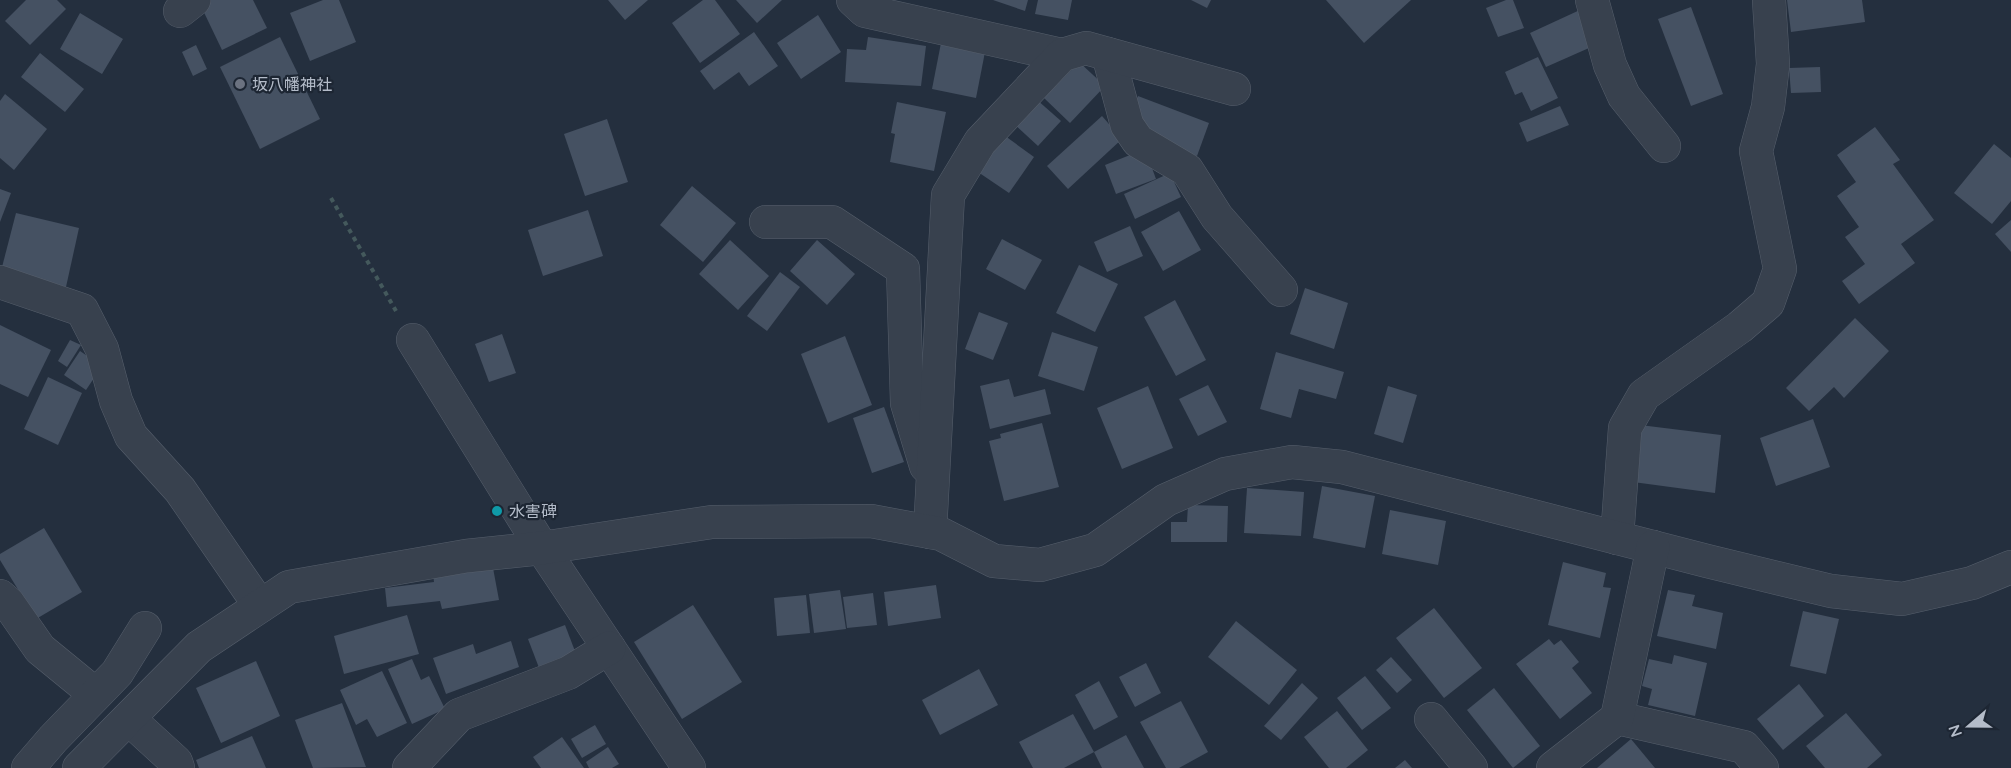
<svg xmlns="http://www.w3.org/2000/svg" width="2011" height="768" font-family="Quicksand,'Noto Sans JP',sans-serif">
<rect width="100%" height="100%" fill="#242f3e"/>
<!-- building -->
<g fill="#455162">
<polygon points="26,0 57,0 66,9 30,45 5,21"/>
<polygon points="203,0 253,0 267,28 222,50 199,2"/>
<polygon points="323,0 339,0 356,42 310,61 290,13"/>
<polygon points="608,0 648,0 625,20"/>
<polygon points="703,0 715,0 740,34 700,63 672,23"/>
<polygon points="736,0 782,0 757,23"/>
<polygon points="993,0 1028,0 1025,11"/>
<polygon points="1038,0 1072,0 1068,20 1035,14"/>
<polygon points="1191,0 1211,0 1207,8"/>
<polygon points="1326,0 1411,0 1364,43"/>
<polygon points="1506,0 1513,0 1524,28 1498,37 1486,8"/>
<polygon points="1787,0 1862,0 1865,22 1791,32"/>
<polygon points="1691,7 1723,94 1691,106 1658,19"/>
<polygon points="1582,9 1598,44 1546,67 1530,33"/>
<polygon points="80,13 123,39 102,74 60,49"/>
<polygon points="818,15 841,52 801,79 777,43"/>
<polygon points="754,32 778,66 749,86 739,72 714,90 700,71"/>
<polygon points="280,37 320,119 260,149 220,67"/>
<polygon points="868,37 926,46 921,86 845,82 847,49 866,50"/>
<polygon points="941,43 985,52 976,98 932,89"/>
<polygon points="196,45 207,69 193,76 182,52"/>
<polygon points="40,53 84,89 65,112 21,77"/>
<polygon points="1538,57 1558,98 1531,111 1522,92 1515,95 1505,72"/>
<polygon points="1079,62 1105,86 1070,123 1044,98"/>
<polygon points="1820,67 1821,92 1791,93 1789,68"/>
<polygon points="5,94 47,129 14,170 0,158 0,101"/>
<polygon points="1138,96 1209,123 1197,156 1142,135 1130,115"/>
<polygon points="1036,99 1061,121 1038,146 1014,124"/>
<polygon points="897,102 946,112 934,171 890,162 895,134 891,133"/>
<polygon points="1560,106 1569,125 1527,142 1519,123"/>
<polygon points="1102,116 1122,139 1068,189 1047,166"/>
<polygon points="607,119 628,182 585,196 564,134"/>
<polygon points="1875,127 1900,160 1893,164 1934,220 1901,244 1915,263 1859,304 1842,281 1865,264 1845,237 1859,227 1837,196 1856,182 1837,155"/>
<polygon points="1001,133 1034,157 1009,193 975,170"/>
<polygon points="1994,144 2011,158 2011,201 1992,224 1954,193"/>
<polygon points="1145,149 1156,179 1116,194 1105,165"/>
<polygon points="1170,173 1181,197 1135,219 1124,194"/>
<polygon points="692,186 736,223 703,262 660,225"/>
<polygon points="0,189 11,193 0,222"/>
<polygon points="588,210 603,256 543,276 528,230"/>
<polygon points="1179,211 1201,250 1163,271 1141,232"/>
<polygon points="16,213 79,228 66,287 1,271"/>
<polygon points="2011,220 2011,252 1995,234"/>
<polygon points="1130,226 1143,256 1107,272 1094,242"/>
<polygon points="1002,239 1042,260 1025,290 986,269"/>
<polygon points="730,240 769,276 738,310 699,274"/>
<polygon points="817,240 855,274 827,305 790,271"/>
<polygon points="1079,265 1118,284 1095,332 1056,313"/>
<polygon points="780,272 800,287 767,331 747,316"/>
<polygon points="1305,288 1348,303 1334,349 1290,334"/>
<polygon points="1175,300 1206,360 1176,376 1144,317"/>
<polygon points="979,312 1008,323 993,360 965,349"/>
<polygon points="1855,318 1889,351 1844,398 1834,387 1809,411 1786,388"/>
<polygon points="0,325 51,350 28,397 0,384"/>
<polygon points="1052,332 1098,347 1084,391 1038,376"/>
<polygon points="502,334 516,373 489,382 475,344"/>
<polygon points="845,336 872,405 828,423 801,354"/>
<polygon points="70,340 81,345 67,367 58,361"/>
<polygon points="80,351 102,366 86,390 64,375"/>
<polygon points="1276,352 1344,372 1336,399 1299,389 1291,418 1260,409"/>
<polygon points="48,377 82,393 58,445 24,429"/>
<polygon points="1009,379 1014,397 1045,389 1051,414 990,429 980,386"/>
<polygon points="1208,385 1227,422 1198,436 1179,399"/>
<polygon points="1148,386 1173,448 1122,469 1097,408"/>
<polygon points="1388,386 1417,395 1403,443 1374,434"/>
<polygon points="884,407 904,462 872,473 853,418"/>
<polygon points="1813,419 1830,467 1776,486 1760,438"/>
<polygon points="1042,423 1059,487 1004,501 989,441 1001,438 1000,434"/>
<polygon points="1640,425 1721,435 1715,493 1633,482"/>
<polygon points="1322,486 1375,496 1365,548 1313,538"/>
<polygon points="1247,488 1304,492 1301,536 1244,533"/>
<polygon points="1188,505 1228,506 1227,542 1171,542 1171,522 1187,522"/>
<polygon points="1390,510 1446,521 1438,565 1382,554"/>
<polygon points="44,528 82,592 36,619 0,560 0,554"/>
<polygon points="1563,562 1606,573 1603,587 1611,588 1600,638 1548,625"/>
<polygon points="493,568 499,600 442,609 440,601 387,607 385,588 434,582 433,574"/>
<polygon points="936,585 941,618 888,626 884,592"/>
<polygon points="840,590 846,629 814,633 809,594"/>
<polygon points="1668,590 1695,595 1692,606 1723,613 1716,649 1657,636"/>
<polygon points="873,593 877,625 847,628 843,597"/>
<polygon points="806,595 810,633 777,636 774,598"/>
<polygon points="693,605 742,682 682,719 634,642"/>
<polygon points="1434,608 1482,668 1444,698 1396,638"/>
<polygon points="1803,611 1839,619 1826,674 1790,666"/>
<polygon points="407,615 419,654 344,674 334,636"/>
<polygon points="1236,621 1297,670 1269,705 1208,657"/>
<polygon points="565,625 578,659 541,673 528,639"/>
<polygon points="1549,639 1554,645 1561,640 1579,662 1572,668 1592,693 1560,719 1516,664"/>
<polygon points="511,641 519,667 446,694 433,658 473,644 476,654"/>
<polygon points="1674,655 1707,663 1695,716 1648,705 1652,689 1642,686 1649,659 1672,664"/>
<polygon points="1391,657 1412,680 1397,693 1376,670"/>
<polygon points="412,659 421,680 429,676 445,709 412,724 388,669"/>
<polygon points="256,661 280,716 221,743 196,688"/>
<polygon points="1146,663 1161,693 1135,707 1119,677"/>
<polygon points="979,669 998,705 940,735 922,700"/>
<polygon points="382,671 407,723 377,737 367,719 356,725 340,690"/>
<polygon points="1365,676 1391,708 1362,730 1337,698"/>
<polygon points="1099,681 1118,717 1094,730 1075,695"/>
<polygon points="1302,683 1318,698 1281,740 1264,726"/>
<polygon points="1799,684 1824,716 1783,750 1757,719"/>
<polygon points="1494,688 1540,746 1513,768 1467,710"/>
<polygon points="1181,701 1208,752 1179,768 1166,768 1140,722"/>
<polygon points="342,703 366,767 313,768 295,720"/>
<polygon points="1337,711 1368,750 1346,768 1329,768 1304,737"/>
<polygon points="1846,713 1882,755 1867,768 1825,768 1806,746"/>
<polygon points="1073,714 1094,752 1064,768 1033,768 1019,742"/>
<polygon points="595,725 606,744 582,758 571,739"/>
<polygon points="1126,735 1144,768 1102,768 1094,752"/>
<polygon points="252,736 266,768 199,768 196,760"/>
<polygon points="562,737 584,768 541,768 533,757"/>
<polygon points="1631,739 1655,768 1597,768"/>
<polygon points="608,747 619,764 612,768 589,768 586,762"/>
<polygon points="1405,760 1412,768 1395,768"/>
</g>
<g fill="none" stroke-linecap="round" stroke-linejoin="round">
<!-- street casing -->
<g stroke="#565f6c" stroke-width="34">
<g id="street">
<polyline points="853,0 865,11 1062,55"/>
<polyline points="1592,0 1610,65 1624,96 1664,146"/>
<polyline points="180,11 194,0"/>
<polyline points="1108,54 1127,125 1138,141 1187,170 1217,217 1281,290"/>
<polyline points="766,222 832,222 903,269 907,403 926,466"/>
<polyline points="0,282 82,310 102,349 116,401 131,436 180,490 260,606"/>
<polyline points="413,340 542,548 689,768"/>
<polyline points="930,532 948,195 980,142 1062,55 1086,48 1234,89"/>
<polyline points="1617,538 1625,428 1644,395 1740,327 1768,303 1780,269 1756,151 1768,107 1773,64 1769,0"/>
<polyline points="0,596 8,603 40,649 95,694"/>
<polyline points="1617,718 1744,747 1762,768"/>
<polyline points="129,719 176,762 178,768"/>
<polyline points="1431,719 1471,768"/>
<polyline points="28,768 53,739 117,673 145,628"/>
<polyline points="79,768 199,647 289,587 466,556 542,548 712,522 871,521 941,534 994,561 1040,565 1095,550 1166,500 1225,474 1292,462 1342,467 1707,561 1831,591 1902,599 1972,583 2011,567"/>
<polyline points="409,768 459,715 568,673 609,648"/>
<polyline points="1553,768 1617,718 1653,547"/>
</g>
</g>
<!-- path -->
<polyline stroke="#44595c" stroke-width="4" stroke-dasharray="4.5 4.5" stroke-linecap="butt" points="331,198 396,311"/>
<!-- street -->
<use href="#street" stroke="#38414e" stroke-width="33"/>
</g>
<!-- markers -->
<circle fill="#6b7280" stroke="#1d2633" stroke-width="2" cx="240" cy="84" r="6"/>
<circle fill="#0f9aa8" stroke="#1d2633" stroke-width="2" cx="497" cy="511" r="6"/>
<g text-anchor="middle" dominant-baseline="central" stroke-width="4.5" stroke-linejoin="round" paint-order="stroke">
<!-- poi labels -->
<g font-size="16" fill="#b4bcc9" stroke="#1d2633" text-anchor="start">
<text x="252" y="84">坂八幡神社</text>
<text x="509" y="511">水害碑</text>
</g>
</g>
<!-- north arrow -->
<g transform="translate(1969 726) rotate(250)" stroke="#1d2633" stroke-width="4.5" paint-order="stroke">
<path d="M0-4.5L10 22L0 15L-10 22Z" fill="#b4bcc9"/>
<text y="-9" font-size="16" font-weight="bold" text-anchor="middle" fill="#b4bcc9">N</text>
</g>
</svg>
